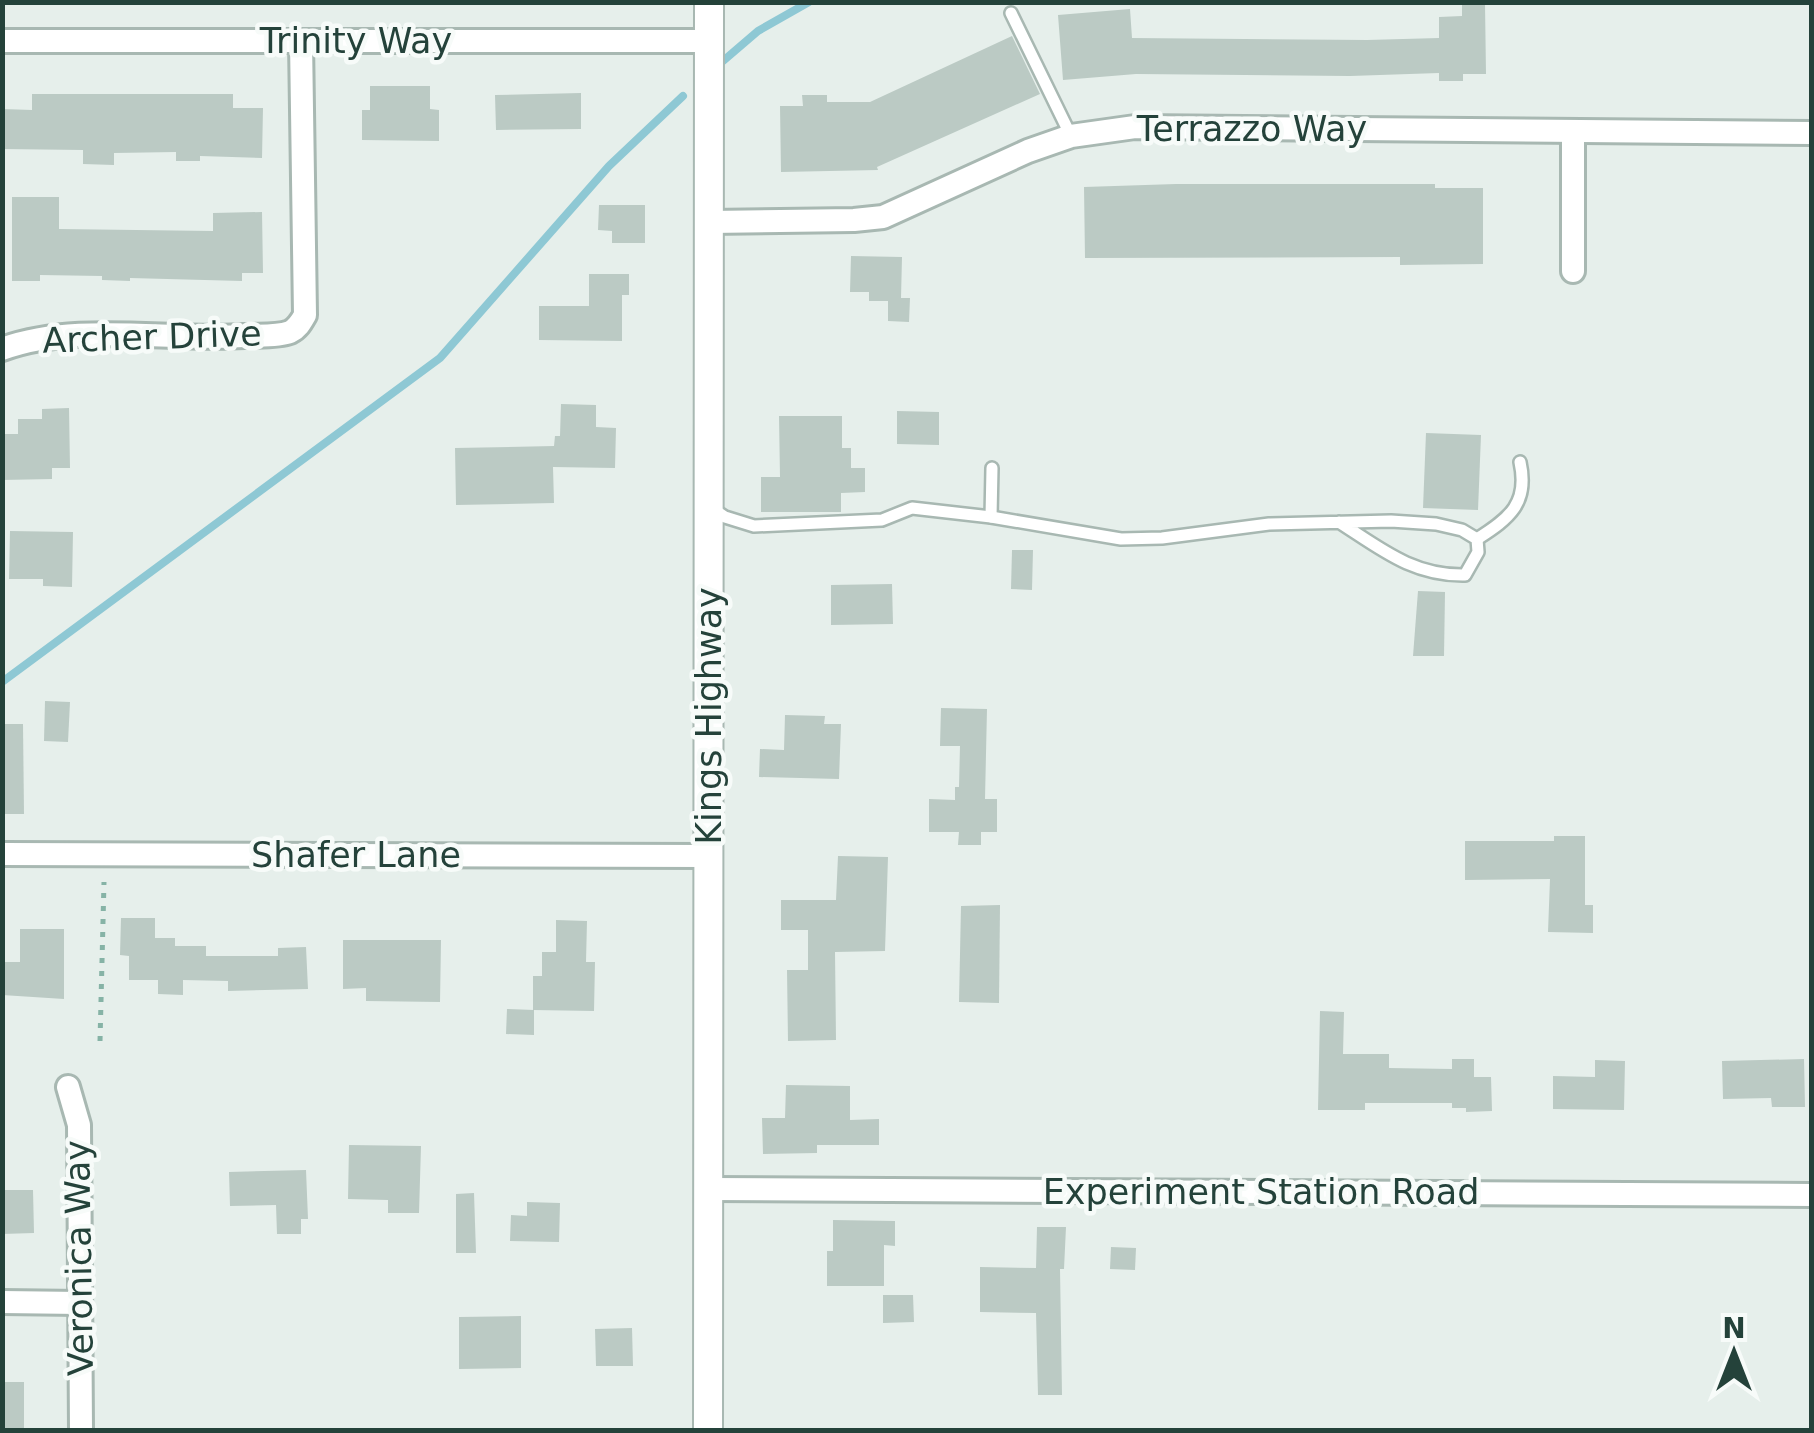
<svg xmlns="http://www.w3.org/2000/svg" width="1814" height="1433" font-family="'DejaVu Sans',sans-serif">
<rect width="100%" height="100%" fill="#e6efeb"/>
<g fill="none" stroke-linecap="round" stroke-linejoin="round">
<!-- stream -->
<g stroke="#8ec8d4" stroke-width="8">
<polyline points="723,61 758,31 809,2"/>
<polyline points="2,682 440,358 609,166 683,96"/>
</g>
</g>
<!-- building -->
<g fill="#bbcac4">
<polygon points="1485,4 1486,74 1463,74 1463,81 1439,81 1439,73 1350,76 1136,74 1063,80 1058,15 1130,9 1132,38 1367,40 1439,38 1439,17 1462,16 1462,5"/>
<polygon points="1012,36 1040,94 877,167 878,170 781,172 780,106 803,106 802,95 827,95 827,102 870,102"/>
<polygon points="370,86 430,86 430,109 439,110 439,141 362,140 362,110 370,110"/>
<polygon points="581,93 581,129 496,130 495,95"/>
<polygon points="32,94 233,94 233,108 263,108 262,158 200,156 200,161 176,161 176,152 114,153 114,165 83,164 83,150 2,149 2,109 32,110"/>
<polygon points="1176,184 1435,184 1435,188 1483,188 1483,264 1400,265 1400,257 1085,258 1084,187"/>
<polygon points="12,197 59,197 59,229 213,231 213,213 262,212 263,273 242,273 242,281 130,278 130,281 102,280 102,276 40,275 40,281 12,281"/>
<polygon points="599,205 645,205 645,243 612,243 612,231 598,230"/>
<polygon points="851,256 902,257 901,298 910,298 909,322 888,321 888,301 869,301 869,292 850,292"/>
<polygon points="589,274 629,274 629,295 622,295 622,341 539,340 539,306 589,306"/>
<polygon points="561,404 596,405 596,427 616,428 615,468 553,467 554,503 456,505 455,448 554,446 555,436 560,436"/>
<polygon points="69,408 70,468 52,468 52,479 2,480 2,434 18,434 18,419 42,419 42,409"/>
<polygon points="897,411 939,412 939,445 897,444"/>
<polygon points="779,416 842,416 842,448 851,448 851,468 865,468 865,492 841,493 841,512 761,512 761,477 780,477"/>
<polygon points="1426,433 1481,435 1478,510 1423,508"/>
<polygon points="10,531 73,532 72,587 43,586 43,579 9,579"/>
<polygon points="1012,550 1033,550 1032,590 1011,589"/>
<polygon points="892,584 893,624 831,625 831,585"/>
<polygon points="1418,591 1445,592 1444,656 1413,656"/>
<polygon points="45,701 70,702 68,742 44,741"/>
<polygon points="941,708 987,709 985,799 997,799 997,832 981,832 981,845 958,845 959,832 929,832 929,799 955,800 955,787 959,787 960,746 940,746"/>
<polygon points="785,715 825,716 824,724 841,724 839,779 759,777 760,749 784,750"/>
<polygon points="2,724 23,724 24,814 2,814"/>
<polygon points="1554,836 1585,836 1585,905 1593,905 1593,933 1548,932 1550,879 1465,880 1465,841 1554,841"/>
<polygon points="838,856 888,857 885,951 835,952 836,1040 788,1041 787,970 808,970 808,930 781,930 781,900 836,900"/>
<polygon points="1000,905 999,1003 959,1002 961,906"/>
<polygon points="121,918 155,918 155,938 175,938 175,946 206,946 206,956 278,956 278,948 306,947 308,989 228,991 228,981 183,980 183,995 158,994 158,980 129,980 129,956 120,955"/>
<polygon points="556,920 587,921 586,962 595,962 594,1011 533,1010 533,976 542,976 542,952 556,952"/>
<polygon points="20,929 64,929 64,999 2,995 2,962 20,962"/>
<polygon points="343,940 441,940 440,1002 366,1001 366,988 343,989"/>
<polygon points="507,1009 534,1010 534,1035 506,1034"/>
<polygon points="1320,1011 1344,1012 1343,1054 1389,1054 1389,1068 1452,1069 1452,1059 1474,1059 1474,1077 1491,1077 1492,1111 1466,1112 1466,1108 1452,1108 1452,1103 1365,1103 1365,1110 1318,1110"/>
<polygon points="1804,1059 1805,1107 1772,1107 1771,1098 1723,1099 1722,1061"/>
<polygon points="1595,1060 1625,1061 1624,1110 1553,1109 1553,1076 1595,1077"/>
<polygon points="786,1085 850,1086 850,1120 879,1119 879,1145 817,1145 817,1153 763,1154 762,1118 785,1118"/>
<polygon points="349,1145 421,1146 419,1213 388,1213 388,1200 348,1199"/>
<polygon points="306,1170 308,1219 301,1219 301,1234 277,1234 276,1205 230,1206 229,1172"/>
<polygon points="2,1190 33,1190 34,1233 2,1234"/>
<polygon points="474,1193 476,1253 456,1253 456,1194"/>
<polygon points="527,1202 560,1203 559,1242 510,1241 511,1215 527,1216"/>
<polygon points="833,1220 895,1221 895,1246 884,1245 884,1286 827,1286 827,1251 833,1251"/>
<polygon points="1037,1227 1066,1227 1064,1269 1060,1269 1062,1395 1038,1395 1036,1313 980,1312 980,1267 1036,1268"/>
<polygon points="1111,1247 1136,1248 1135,1270 1110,1269"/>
<polygon points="883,1295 913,1295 914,1322 883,1323"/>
<polygon points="521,1316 521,1368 459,1369 459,1317"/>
<polygon points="632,1328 633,1366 596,1366 595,1329"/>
<rect x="2" y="1382" width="22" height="48"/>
</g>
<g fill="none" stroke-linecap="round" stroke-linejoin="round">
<!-- service casing -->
<g stroke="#a8b8b2" stroke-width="16">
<g id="service">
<polyline points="1011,13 1071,136"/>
<path d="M 713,509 L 725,517 L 754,526 L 882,520 L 912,508 L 991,517 L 1121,539 L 1162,538 L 1269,524 L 1391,521 L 1436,524 L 1462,530 L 1477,539 L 1478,552 L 1465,575 C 1413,576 1381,549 1339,522"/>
<polyline points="991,517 992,468"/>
<path d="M 1477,539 C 1510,518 1529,503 1520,462"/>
</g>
</g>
<!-- minor casing -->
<g stroke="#a8b8b2" stroke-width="28">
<g id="minor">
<polyline points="2,41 709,41"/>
<polyline points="710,222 854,220 883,217 1028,151 1071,136 1135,127 1812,133"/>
<polyline points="1573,271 1573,131"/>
<path d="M 2,349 C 76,322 166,341 244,336 C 258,335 277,337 290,332 C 298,328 301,322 305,315 L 301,41"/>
<polyline points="2,854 709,856"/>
<polyline points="68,1087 79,1125 81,1430"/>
<polyline points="710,1189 1812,1195"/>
<polyline points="2,1302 80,1303"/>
</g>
</g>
<!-- tertiary casing -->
<g stroke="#a8b8b2" stroke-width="32">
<polyline id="tertiary" points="708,1430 709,2"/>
</g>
<!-- path -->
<polyline stroke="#86b3a6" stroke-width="5" stroke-dasharray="5 8" stroke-linecap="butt" points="100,1041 104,882"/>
<!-- service -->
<use href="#service" stroke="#fff" stroke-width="11"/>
<!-- minor -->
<use href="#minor" stroke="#fff" stroke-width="22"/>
<!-- tertiary -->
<use href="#tertiary" stroke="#fff" stroke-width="28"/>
</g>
<g text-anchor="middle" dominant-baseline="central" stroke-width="9" stroke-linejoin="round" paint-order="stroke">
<!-- street labels -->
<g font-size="35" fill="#24423a" stroke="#f7fbf9">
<text x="356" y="41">Trinity Way</text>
<text x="1252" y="129">Terrazzo Way</text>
<text transform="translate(152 337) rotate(-2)">Archer Drive</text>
<text transform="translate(709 716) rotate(-90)">Kings Highway</text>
<text x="356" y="855">Shafer Lane</text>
<text x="1261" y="1192">Experiment Station Road</text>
<text transform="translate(79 1258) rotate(-91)">Veronica Way</text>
</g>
</g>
<!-- border -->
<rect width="1814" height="1433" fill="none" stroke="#24423a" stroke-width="10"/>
<!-- north arrow -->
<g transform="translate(1734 1353)" stroke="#f7fbf9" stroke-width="8" paint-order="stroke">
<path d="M0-8L18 38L0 25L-18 38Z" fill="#24423a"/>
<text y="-15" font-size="28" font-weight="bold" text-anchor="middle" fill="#24423a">N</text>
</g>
</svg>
